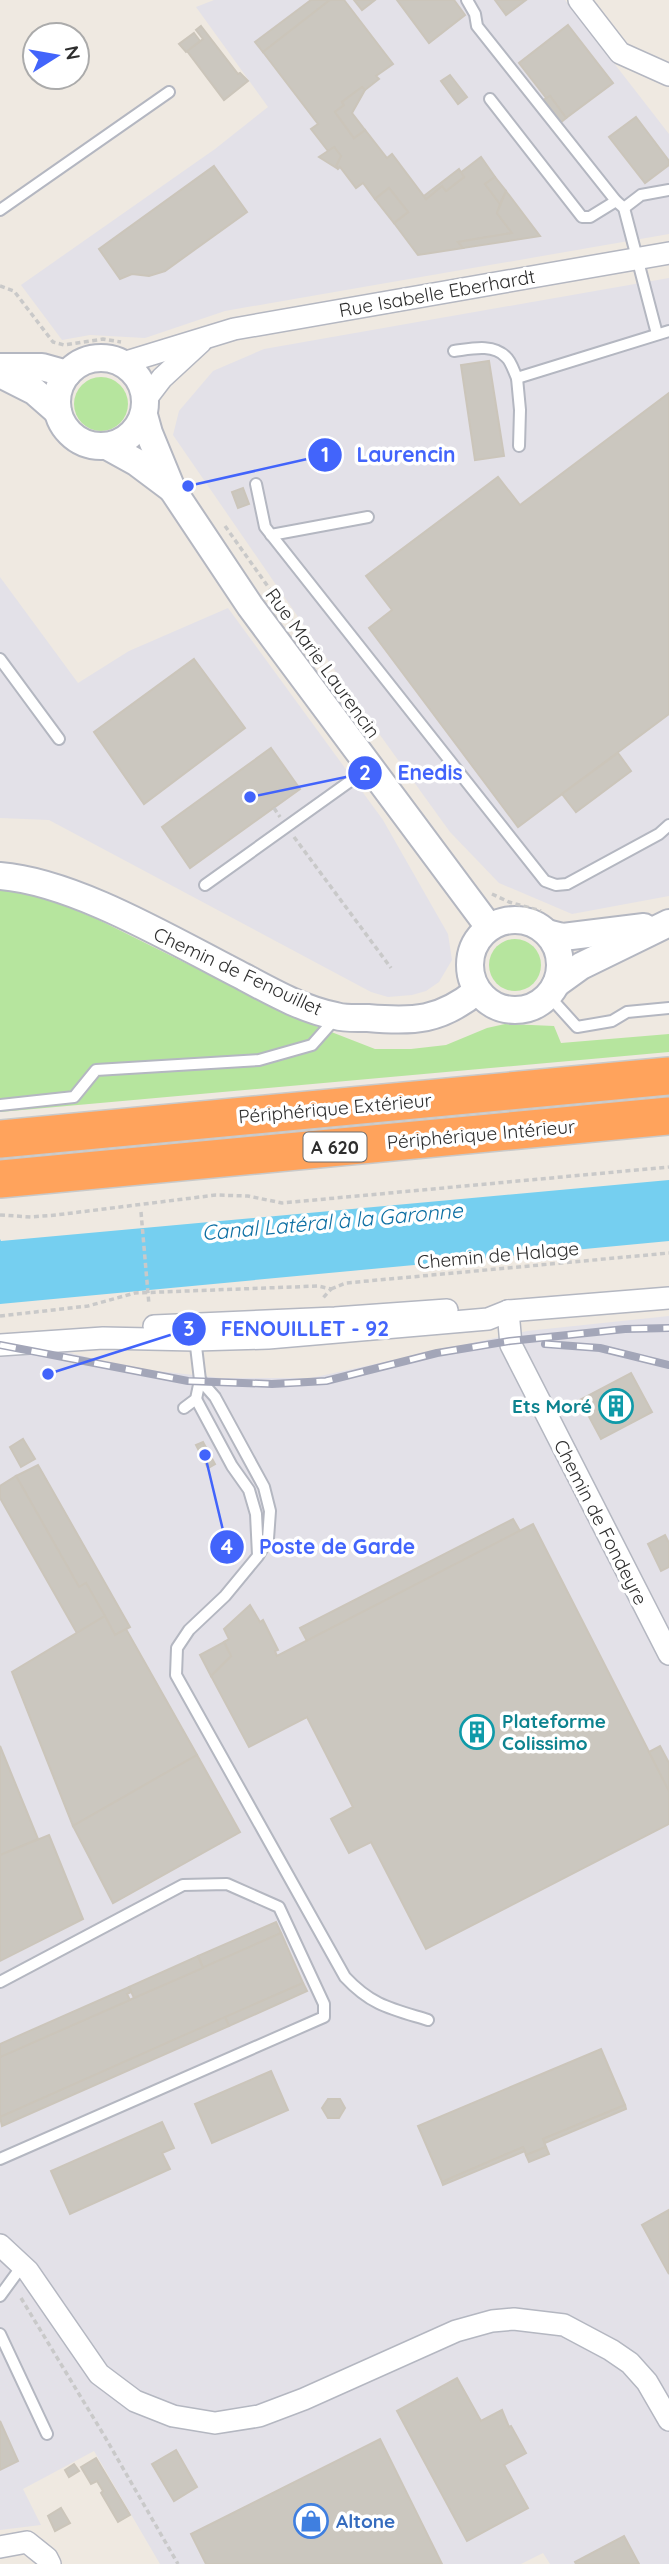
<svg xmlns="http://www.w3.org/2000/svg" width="669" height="2564" font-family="Quicksand,sans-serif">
<rect width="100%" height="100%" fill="#efe9e1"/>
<!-- industrial -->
<g fill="#e3e1e8">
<polygon points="214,0 565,0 669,134 669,234 225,311 145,338 90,335 62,340 21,285 215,149 268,107 196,7"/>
<polygon points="669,278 669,896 572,914 499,883 450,832 362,710 173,435 179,411 213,371 264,349"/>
<polygon points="0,577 78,683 129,651 228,608 383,820 448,934 452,960 439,982 426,991 412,995 388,997 371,992 49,820 0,818"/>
<polygon points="669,1316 669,2564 550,2564 543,2553 521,2564 160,2564 94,2451 23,2489 41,2525 0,2530 0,1335 130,1368 221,1378 311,1378 527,1331"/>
</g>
<!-- green -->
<g fill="#b6e59e">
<circle cx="101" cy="404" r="27"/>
<polygon points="0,890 37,894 97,919 298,1019 375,1049 411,1049 446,1045 487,1028 505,1024 554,1026 561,1043 669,1034 669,1052 0,1112"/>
<circle cx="515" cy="965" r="26"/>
</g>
<!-- water -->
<polygon fill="#75cff0" points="669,1180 669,1241 0,1304 0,1239 1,1241"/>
<!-- building -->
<g fill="#cbc7bf" stroke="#cbc5ba" stroke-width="2">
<polygon points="311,0 330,0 263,52 255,42"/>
<polygon points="330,0 344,0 393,64 376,76 379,79 365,90 362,87 342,102 344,105 335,112 354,138 365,130 387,158 392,154 426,199 442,186 446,191 464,177 460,173 481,157 495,177 485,184 500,204 497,213 512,233 458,242 463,248 418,255 394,223 408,212 389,188 375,199 363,183 356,188 340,167 338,169 336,166 341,156 334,147 328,151 311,129 318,124 263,52"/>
<polygon points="354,0 375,0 362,10"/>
<polygon points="397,0 454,0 465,15 429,43"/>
<polygon points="495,0 526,0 506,15"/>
<polygon points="568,25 613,83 566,118 550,96 547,99 519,63"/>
<polygon points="201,26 238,74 240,73 248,81 224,100 187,51 203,39 196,30"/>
<polygon points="194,33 200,41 186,52 179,44"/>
<polygon points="450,75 467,97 458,104 441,81"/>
<polygon points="362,87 365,90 352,113 365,130 354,138 335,112 344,105 342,102"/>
<polygon points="550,96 566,118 560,123 543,100"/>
<polygon points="636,117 669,161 669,165 645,183 609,137"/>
<polygon points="334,147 341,156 336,166 338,169 319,157"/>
<polygon points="214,166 247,212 165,271 149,276 132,274 120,279 99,249"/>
<polygon points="459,169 464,177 446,191 442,186 426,199 424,196"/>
<polygon points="495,177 506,191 500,204 485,184"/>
<polygon points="389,188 408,212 394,223 375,199"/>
<polygon points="506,191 540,236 463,248 458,242 512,233 497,213"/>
<polygon points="489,361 504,456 475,460 461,365"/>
<polygon points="669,393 669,714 518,827 369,628 392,610 366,576 498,477 520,505"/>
<polygon points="243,488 249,504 238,508 232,492"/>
<polygon points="194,659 245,728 144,804 94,732"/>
<polygon points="271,748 300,789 190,868 162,827"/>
<polygon points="618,753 631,771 576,812 562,794"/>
<polygon points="46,1368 53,1369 51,1380 43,1378"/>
<polygon points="631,1373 652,1412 601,1439 580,1400"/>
<polygon points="23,1439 35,1459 21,1467 10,1447"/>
<polygon points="203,1442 215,1464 208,1468 196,1445"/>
<polygon points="38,1465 130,1627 115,1635 86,1583 79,1587 16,1476"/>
<polygon points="16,1476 79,1587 86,1583 105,1616 77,1633 0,1498 0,1486"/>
<polygon points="513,1519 520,1531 307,1641 300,1628"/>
<polygon points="533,1524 669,1791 669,1824 426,1949 371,1842 349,1853 331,1819 353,1807 307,1717 249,1747 211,1676 231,1656 224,1642 229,1639 224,1629 250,1605 260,1622 263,1620 278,1650 275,1651 277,1656"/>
<polygon points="665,1535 669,1543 669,1567 661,1571 648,1544"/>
<polygon points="105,1616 115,1635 126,1629 197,1755 73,1826 12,1672"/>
<polygon points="224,1642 231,1656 211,1676 200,1655"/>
<polygon points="0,1746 38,1839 0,1855"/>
<polygon points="660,1746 669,1763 669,1791 649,1752"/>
<polygon points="197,1755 240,1832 113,1903 73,1826"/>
<polygon points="49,1835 83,1919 0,1961 0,1855"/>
<polygon points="276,1922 281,1933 203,1968 198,1956"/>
<polygon points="281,1933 303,1983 0,2117 0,2057"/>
<polygon points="198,1956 203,1968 134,1998 129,1987"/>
<polygon points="303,1983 307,1991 229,2026 225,2017"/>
<polygon points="129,1987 131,1992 127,1994 130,2000 0,2057 0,2044"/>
<polygon points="225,2017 229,2026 2,2126 0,2117"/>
<polygon points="601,2049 625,2105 543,2139 546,2147 526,2155 523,2147 442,2182 418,2126"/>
<polygon points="271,2071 288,2110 212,2143 195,2104"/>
<polygon points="328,2099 340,2099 345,2108 339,2118 328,2118 322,2108"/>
<polygon points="625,2105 626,2109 545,2143 543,2139"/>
<polygon points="162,2122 174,2148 162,2153 170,2169 70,2214 51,2171"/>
<polygon points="523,2147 525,2151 443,2185 442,2182"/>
<polygon points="546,2147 549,2154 529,2162 526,2155"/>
<polygon points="669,2210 669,2274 642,2225"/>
<polygon points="457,2378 481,2421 502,2410 509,2427 511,2426 526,2453 504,2465 528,2508 467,2541 397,2411"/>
<polygon points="0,2421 18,2461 0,2470"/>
<polygon points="380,2439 442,2564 206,2564 191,2534"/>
<polygon points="176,2450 197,2487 174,2501 152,2464"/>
<polygon points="96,2458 130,2515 118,2522 101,2493 103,2491 97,2481 91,2484 81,2467"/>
<polygon points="74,2464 79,2471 69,2477 65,2470"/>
<polygon points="61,2508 70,2523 55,2531 48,2516"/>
<polygon points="624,2536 639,2564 576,2564 575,2562"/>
</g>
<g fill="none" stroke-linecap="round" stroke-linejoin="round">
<!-- service casing -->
<g stroke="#b4b7c1" stroke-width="14">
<g id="service">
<polyline points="467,0 475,14 477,26 616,201 624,208 657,334"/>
<polyline points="490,99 582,217 590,217 616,201"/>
<polyline points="624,208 641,195 669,190"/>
<polyline points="0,210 169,92"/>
<path d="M 454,351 C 470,349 493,343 506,357 C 511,361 514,372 517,378 L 669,331"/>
<polyline points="517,378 520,410 519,446"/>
<polyline points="256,484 265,527 545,881 556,885 567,884 659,834 669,825"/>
<polyline points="271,535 368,517"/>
<polyline points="0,659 59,739"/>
<polyline points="205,885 370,767"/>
<polyline points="549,996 577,1027 612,1021 627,1012 669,1008"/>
<polyline points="0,1105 74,1097 96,1070 259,1060 312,1045 335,1019"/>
<path d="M 200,1380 L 215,1397 L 264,1487 L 270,1511 L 268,1539 L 258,1556 L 225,1596 L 189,1630 L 177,1648 L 176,1675 L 345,1977 C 372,2006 392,2009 428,2020"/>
<polyline points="196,1399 232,1466 249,1490 256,1514 258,1555"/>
<polyline points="184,1408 196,1399 200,1380 195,1338"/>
<polyline points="0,1982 183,1885 227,1884 279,1907 324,2004 324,2017 317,2020 0,2159"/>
<polyline points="0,2296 22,2266"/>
<polyline points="0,2334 47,2434"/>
</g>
</g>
<!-- minor casing -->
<g stroke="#b4b7c1" stroke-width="24">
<g id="minor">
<polyline points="579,0 620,53 669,75"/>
<polyline points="123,363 234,329 669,253"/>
<polyline points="146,399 162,378 201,342"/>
<polyline points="508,1311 511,1345 669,1654"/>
<polyline points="154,1326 335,1318 447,1310"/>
<polyline points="0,1345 103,1338 195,1340 268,1338 488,1319 508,1311 669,1298"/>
<polyline points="0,2245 28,2271 99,2374 135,2401 173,2416 215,2423 259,2416 304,2399 456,2331 492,2321 514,2319 564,2325 611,2350 630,2363 647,2382 669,2420"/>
<polyline points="0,2547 27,2542 47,2558 50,2564"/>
</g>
</g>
<!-- tertiary casing -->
<g stroke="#b4b7c1" stroke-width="30">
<g id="tertiary">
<circle cx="101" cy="402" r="44"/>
<polyline points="0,367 42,367 67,374"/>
<polyline points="0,374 34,391 58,412"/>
<polyline points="144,415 149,433 172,489 250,606 489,927"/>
<polyline points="107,446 136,462 172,489"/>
<path d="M 0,876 C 76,882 175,942 244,977 C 272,992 304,1010 336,1016 C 346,1019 358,1018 368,1018 C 414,1022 440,1021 477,991"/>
<circle cx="515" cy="965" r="45"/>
<polyline points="547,933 563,937 644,927"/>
<polyline points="556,984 581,966 669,923"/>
</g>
</g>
<!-- motorway casing -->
<g stroke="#c9c9c9" stroke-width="40">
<g id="motorway">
<polyline points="0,1139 669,1076"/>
<polyline points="0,1179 669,1116"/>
</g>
</g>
<!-- path -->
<g stroke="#c9c9c9" stroke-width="3.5" stroke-dasharray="5 3.5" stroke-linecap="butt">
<polyline points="0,286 14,291 53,342 64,345 103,339 121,342"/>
<polyline points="225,526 318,657"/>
<polyline points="274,808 280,817"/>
<polyline points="294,837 391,968"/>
<polyline points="492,894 509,902 541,911"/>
<polyline points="0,1215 31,1217 56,1215 216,1195 248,1196 282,1203 669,1167"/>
<polyline points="331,1289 346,1283 669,1253"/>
<polyline points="0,1316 88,1306 135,1293 318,1286 331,1289 322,1299"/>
<polyline points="21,2298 105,2437 178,2564"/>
</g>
<!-- service -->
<use href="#service" stroke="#fff" stroke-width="10"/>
<!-- minor -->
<use href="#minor" stroke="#fff" stroke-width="21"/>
<!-- tertiary -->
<use href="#tertiary" stroke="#fff" stroke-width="26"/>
<!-- motorway -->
<use href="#motorway" stroke="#ffa35c" stroke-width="37"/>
<!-- rail casing -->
<g stroke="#a3a6b8" stroke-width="8">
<g id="rail">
<polyline points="545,1344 600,1348 669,1365"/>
<polyline points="0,1345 188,1381 272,1384 326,1381 437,1353 510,1341 625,1329 669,1328"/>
</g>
</g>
<!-- rail -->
<use href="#rail" stroke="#fff" stroke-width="5" stroke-dasharray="16" stroke-linecap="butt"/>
<!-- path-bridge -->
<polyline stroke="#c9c9c9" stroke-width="3.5" stroke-dasharray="5 3.5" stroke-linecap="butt" points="141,1212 149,1305"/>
</g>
<!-- icons -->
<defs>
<g id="building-ring" transform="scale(1.75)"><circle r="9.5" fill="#fff" stroke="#0f9aa8" stroke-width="1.5"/><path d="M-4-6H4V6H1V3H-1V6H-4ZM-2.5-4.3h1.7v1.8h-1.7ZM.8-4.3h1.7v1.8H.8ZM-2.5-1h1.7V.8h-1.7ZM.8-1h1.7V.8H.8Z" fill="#0f9aa8"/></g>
<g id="shop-ring" transform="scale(1.75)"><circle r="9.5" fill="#fff" stroke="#3f7fe0" stroke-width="1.5"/><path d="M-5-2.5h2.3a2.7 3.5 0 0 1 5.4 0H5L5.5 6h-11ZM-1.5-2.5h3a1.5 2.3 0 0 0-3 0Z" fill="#3f7fe0"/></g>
</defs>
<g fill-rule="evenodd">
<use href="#building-ring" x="616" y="1406"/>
<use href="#building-ring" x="477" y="1732"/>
<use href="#shop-ring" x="311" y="2521"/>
</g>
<g text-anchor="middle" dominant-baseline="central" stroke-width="7" stroke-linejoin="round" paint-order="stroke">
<!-- shield labels -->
<rect fill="#fff" stroke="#6d6d6d" stroke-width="2" x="303.5" y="1132.5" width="63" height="29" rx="5"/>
<g font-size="18" font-weight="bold" fill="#2e2e2e">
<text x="335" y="1147">A 620</text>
</g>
<!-- street labels -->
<g font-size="19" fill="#2e2e2e" stroke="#fff">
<text transform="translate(437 293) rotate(-10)">Rue Isabelle Eberhardt</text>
<text transform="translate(323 663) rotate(54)">Rue Marie Laurencin</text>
<text transform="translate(238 971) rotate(25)">Chemin de Fenouillet</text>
<text transform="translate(335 1108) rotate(-5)">Périphérique Extérieur</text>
<text transform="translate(481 1134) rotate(-5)">Périphérique Intérieur</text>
<text transform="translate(498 1255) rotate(-5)">Chemin de Halage</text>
<text transform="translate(601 1522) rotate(63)">Chemin de Fondeyre</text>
</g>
<!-- culture labels -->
<g font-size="19" font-weight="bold" fill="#0d838f" stroke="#fff" text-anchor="end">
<text x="592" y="1406">Ets Moré</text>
<text x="502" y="1721" text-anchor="start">Plateforme<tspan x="502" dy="22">Colissimo</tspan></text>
</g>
<!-- shop labels -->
<g font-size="19" font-weight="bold" fill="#366cbe" stroke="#fff" text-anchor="start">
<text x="336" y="2521">Altone</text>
</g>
<!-- water labels -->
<g font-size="21" font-style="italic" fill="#0d6fa3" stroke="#fff">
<text transform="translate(332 1221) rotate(-5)">Canal Latéral à la Garonne</text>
</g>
</g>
<!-- callouts -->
<path fill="none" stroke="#4264fb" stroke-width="2.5" d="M188 486L325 455M250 797L365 773M48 1374L189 1329M205 1455L227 1547"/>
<g fill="#4264fb" stroke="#fff" stroke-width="2.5">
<circle cx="188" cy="486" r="7"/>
<circle cx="250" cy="797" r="7"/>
<circle cx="48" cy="1374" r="7"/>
<circle cx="205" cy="1455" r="7"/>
<circle cx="325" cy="455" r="18"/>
<circle cx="365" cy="773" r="18"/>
<circle cx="189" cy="1329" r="18"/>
<circle cx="227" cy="1547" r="18"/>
</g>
<g font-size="21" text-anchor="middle" font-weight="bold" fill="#fff">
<text x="325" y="462">1</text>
<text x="365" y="780">2</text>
<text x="189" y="1336">3</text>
<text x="227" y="1554">4</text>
</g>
<g font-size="21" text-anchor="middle" font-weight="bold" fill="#4264fb" stroke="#fff" stroke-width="7" stroke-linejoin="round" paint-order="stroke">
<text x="406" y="462">Laurencin</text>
<text x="430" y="780">Enedis</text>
<text x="305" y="1336">FENOUILLET - 92</text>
<text x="337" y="1554">Poste de Garde</text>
</g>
<!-- north arrow -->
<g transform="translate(56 56) rotate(79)"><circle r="33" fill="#ffffff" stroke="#ababab" stroke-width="2"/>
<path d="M0-5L12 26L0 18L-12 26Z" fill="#4264fb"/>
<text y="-10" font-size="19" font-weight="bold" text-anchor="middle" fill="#2e2e2e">N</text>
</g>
</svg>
